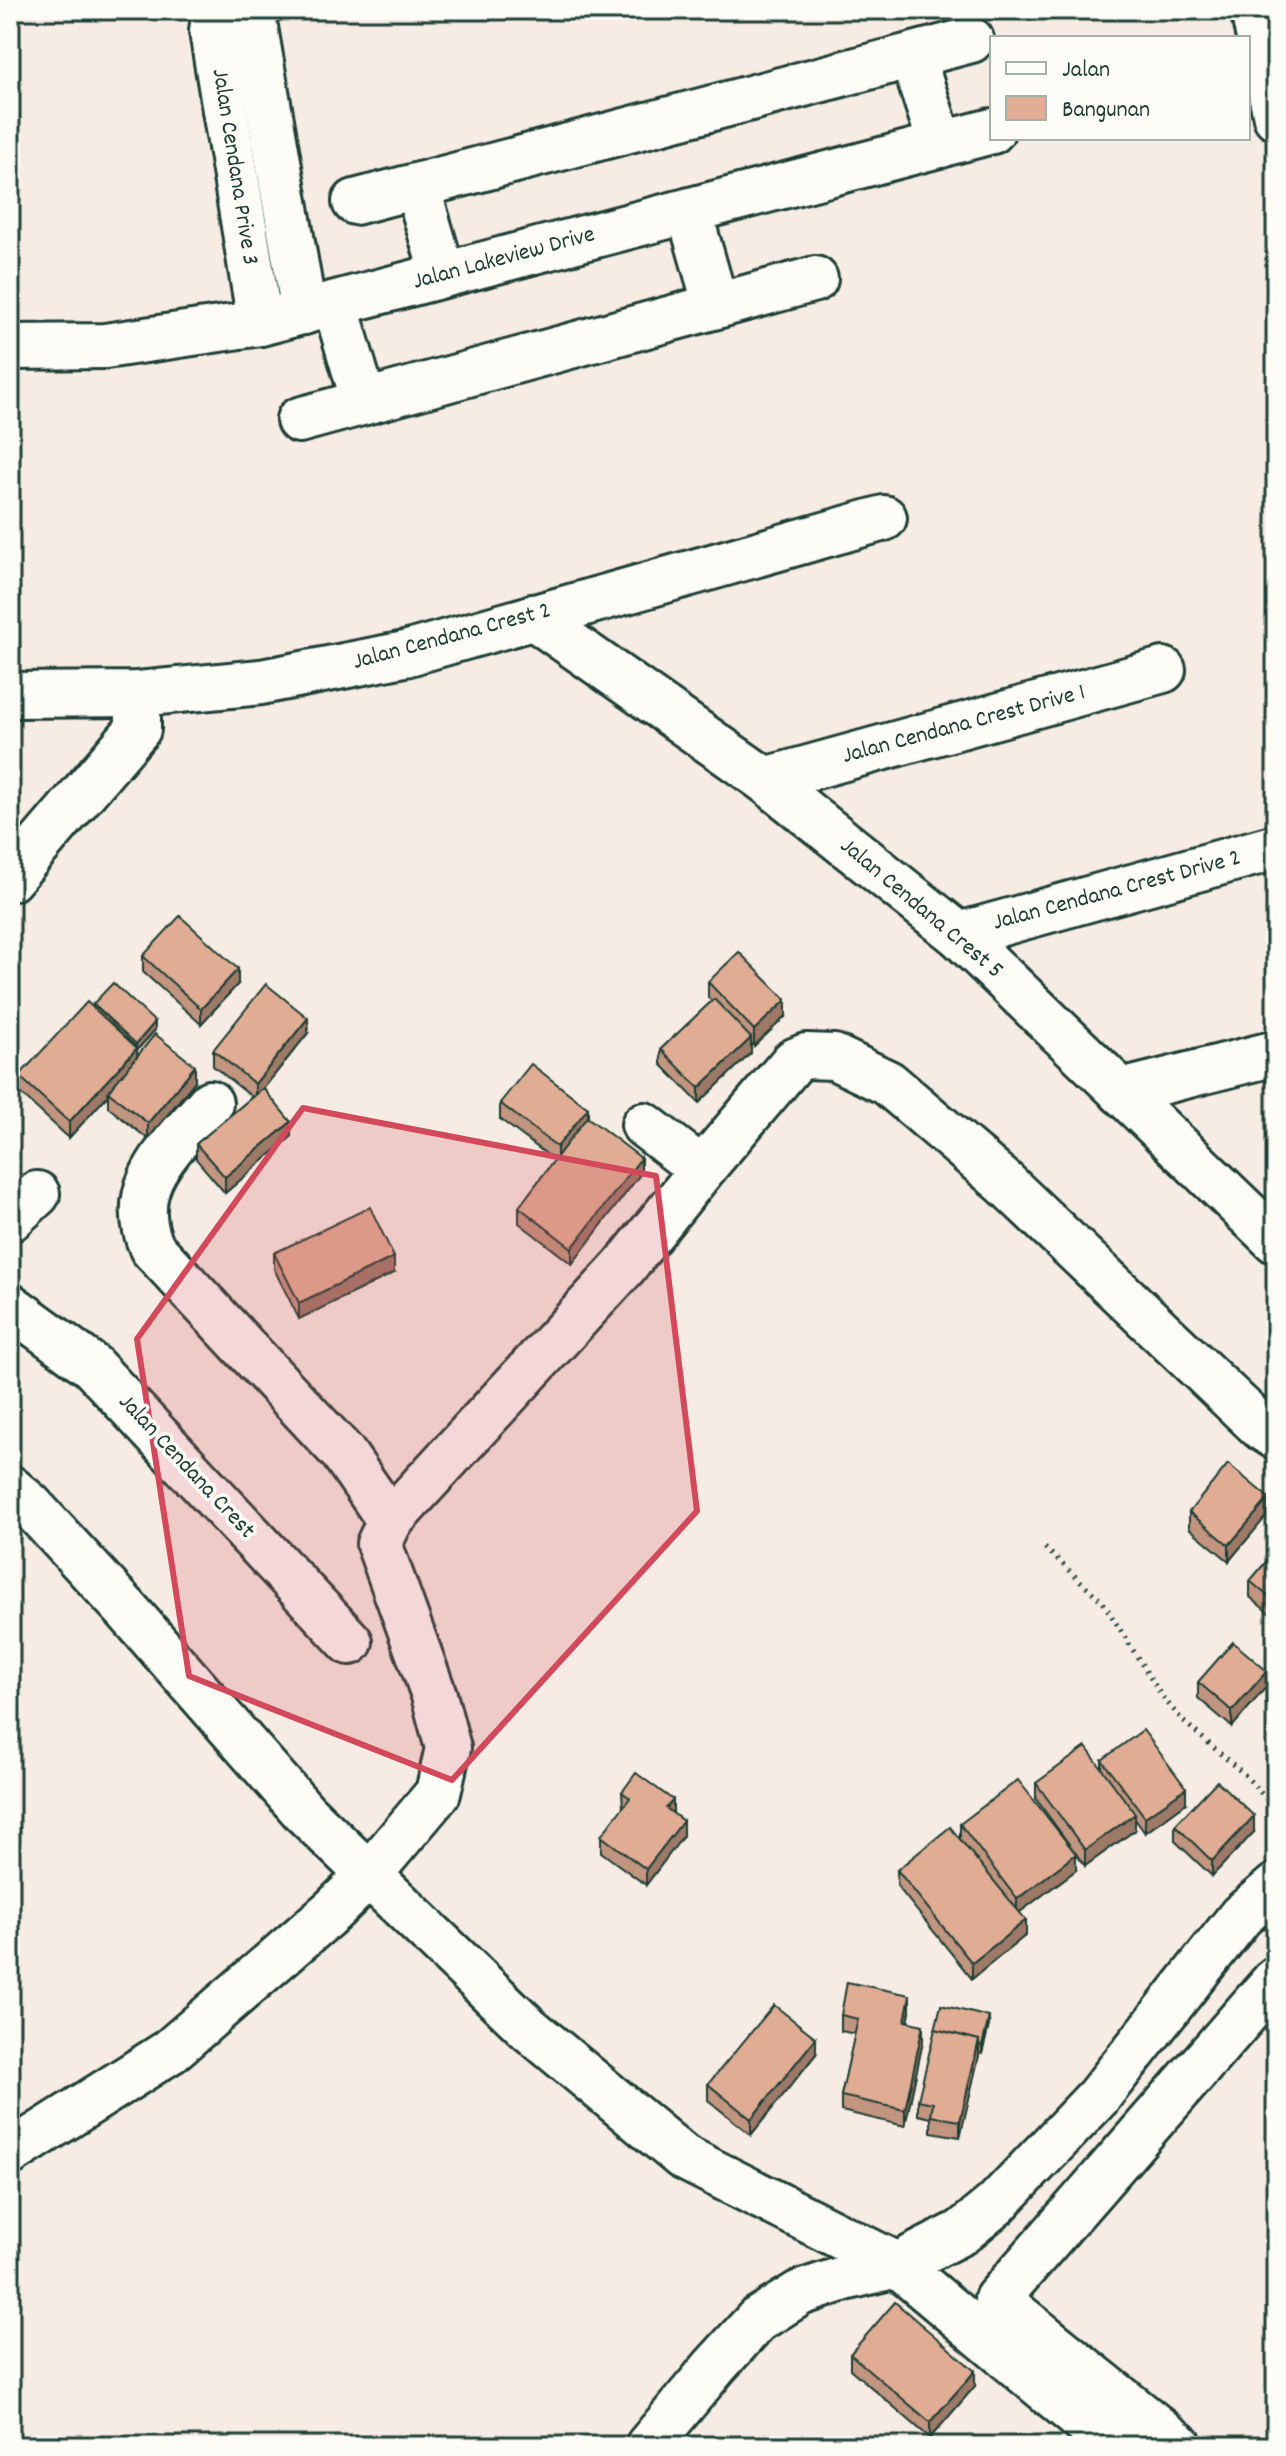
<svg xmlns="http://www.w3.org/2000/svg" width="1286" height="2456" font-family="Dekko,sans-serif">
<rect width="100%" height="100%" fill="#f7ece3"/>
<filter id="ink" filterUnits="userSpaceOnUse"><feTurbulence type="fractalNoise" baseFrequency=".0125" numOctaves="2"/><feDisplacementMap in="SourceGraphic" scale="16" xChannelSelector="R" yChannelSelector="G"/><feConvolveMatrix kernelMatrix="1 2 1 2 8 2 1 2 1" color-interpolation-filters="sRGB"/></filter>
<g filter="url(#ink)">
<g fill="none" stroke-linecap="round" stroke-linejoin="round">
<!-- minor casing -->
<g stroke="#1f3d34" stroke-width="50">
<g id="minor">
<polyline points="215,10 212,31 260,323"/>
<polyline points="248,10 253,16 304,312"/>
<polyline points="1253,10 1276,117"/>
<polyline points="912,56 941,145"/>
<polyline points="417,186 443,275"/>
<polyline points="355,202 971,40"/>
<polyline points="689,211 716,306"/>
<polyline points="335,304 364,402"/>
<polyline points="10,347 105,346 260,323 992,131"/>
<polyline points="299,420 815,279"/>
<polyline points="533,617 765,780 959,935 1276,1241"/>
<polyline points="10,695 138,694 261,682 405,654 884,518"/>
<polyline points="765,780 1163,670"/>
<polyline points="10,879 138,729 138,694"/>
<polyline points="959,935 1276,847"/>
<polyline points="1121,1092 1276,1053"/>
<path d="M 210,1103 C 172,1148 124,1184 152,1248 L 343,1453 L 390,1521"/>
<polyline points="644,1125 696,1165 705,1166 794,1061 806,1056 834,1057 888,1083 1005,1183 1262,1428 1276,1437"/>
<polyline points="10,1219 37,1194"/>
<polyline points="10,1306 92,1366 350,1642"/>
<polyline points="10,1488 29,1504 126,1609 305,1813 528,2028 683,2157 897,2265 1113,2446"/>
<polyline points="10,2153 169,2052 332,1911 368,1876 438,1793 448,1748 434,1695 379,1544 390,1521 624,1267 705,1166"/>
<polyline points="648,2446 715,2366 757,2320 800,2293 845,2278 897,2265 962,2232 996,2204 1098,2097 1241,1916 1276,1886"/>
<polyline points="1180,2446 997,2299 1276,1979"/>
</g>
</g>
<!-- path -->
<polyline stroke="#1f3d34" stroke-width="5" stroke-dasharray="2 6" stroke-linecap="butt" points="1045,1548 1103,1602 1161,1695 1183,1721 1245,1775 1276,1810"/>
<!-- minor -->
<use href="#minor" stroke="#fdfcf7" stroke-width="44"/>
</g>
<!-- wall -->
<g fill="#c1957f" stroke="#1f3d34" stroke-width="2">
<polygon points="143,956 238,984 201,1024 143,972"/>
<polygon points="708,982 786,1016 754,1046 751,1043 751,1053 699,1103 661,1064 661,1049 712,1001 708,998"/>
<polygon points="93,1004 155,1030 137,1050 137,1057 195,1081 148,1139 108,1107 108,1095 69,1138 19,1092 19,1076 93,1008"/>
<polygon points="308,1033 263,1089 291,1137 225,1193 196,1159 196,1144 252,1097 213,1066 213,1050"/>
<polygon points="500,1103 588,1118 641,1173 572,1264 519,1223 519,1207 554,1160 500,1119"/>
<polygon points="274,1253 394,1273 299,1319 274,1269"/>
<polygon points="1189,1512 1269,1513 1229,1561 1189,1528"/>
<polygon points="1276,1550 1276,1619 1250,1597 1250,1581"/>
<polygon points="1276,1676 1276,1711 1266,1702 1266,1687"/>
<polygon points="1198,1682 1267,1686 1232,1727 1198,1698"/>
<polygon points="1102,1760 1186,1803 1145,1833 1135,1819 1135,1830 1085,1866 1036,1799 1036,1783 1102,1769"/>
<polygon points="622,1792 673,1813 683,1836 646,1885 601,1852 601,1836 623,1808"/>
<polygon points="960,1824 1076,1870 1020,1912 1026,1935 972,1979 897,1886 897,1870 960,1839"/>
<polygon points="1175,1825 1254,1832 1212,1876 1175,1841"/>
<polygon points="910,2011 908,2022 923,2041 905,2126 841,2111 841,2096 855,2034 841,2031 841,2015"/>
<polygon points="989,2025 982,2054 979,2053 960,2137 931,2132 931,2118 918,2115 918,2100"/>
<polygon points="816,2054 751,2135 708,2100 708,2084"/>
<polygon points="850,2354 975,2386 930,2438 850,2369"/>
</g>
<!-- shaded-wall -->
<g fill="#9d7968" stroke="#1f3d34" stroke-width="2">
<polygon points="238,969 238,984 201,1024 201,1009"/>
<polygon points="786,1000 786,1016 754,1046 754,1030"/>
<polygon points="308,1018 308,1033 255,1099 255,1084"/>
<polygon points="155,1022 155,1030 137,1050 137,1063 108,1092 108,1095 69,1138 69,1122 136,1049 136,1044"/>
<polygon points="751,1038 751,1053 699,1103 699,1088"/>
<polygon points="195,1066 195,1081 148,1139 148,1123"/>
<polygon points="588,1108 588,1124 557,1163 557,1147"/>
<polygon points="291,1122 291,1137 225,1193 225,1177"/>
<polygon points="641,1158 641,1173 572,1264 572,1248"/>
<polygon points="394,1257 394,1273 299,1319 299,1303"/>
<polygon points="1269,1498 1269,1513 1229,1561 1229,1545"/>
<polygon points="1267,1671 1267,1686 1232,1727 1232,1711"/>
<polygon points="1186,1788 1186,1803 1145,1833 1145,1817"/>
<polygon points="673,1800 673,1816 666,1808"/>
<polygon points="1135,1814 1135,1830 1085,1866 1085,1850"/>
<polygon points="1254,1816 1254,1832 1212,1876 1212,1861"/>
<polygon points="683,1821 683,1836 646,1885 646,1869"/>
<polygon points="1076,1854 1076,1870 1017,1914 1017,1899"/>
<polygon points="1026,1920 1026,1935 972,1979 972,1963"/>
<polygon points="910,1995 910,2011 905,2037 905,2021"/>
<polygon points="989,2017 989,2025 982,2054 982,2046"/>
<polygon points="923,2025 923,2041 905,2126 905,2110"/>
<polygon points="816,2038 816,2054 751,2135 751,2119"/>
<polygon points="979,2040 979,2056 960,2137 960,2121"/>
<polygon points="975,2371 975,2386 930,2438 930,2422"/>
</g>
<!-- building -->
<g fill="#e0ad94" stroke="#1f3d34" stroke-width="2">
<polygon points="180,916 238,969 201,1009 143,956"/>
<polygon points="739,952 786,1000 754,1030 708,982"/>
<polygon points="113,983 155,1022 136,1044 93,1004"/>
<polygon points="266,984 308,1018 255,1084 213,1050"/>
<polygon points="714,999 751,1038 699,1088 661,1049"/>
<polygon points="87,1002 137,1048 69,1122 19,1076"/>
<polygon points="155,1034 195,1066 148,1123 108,1092"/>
<polygon points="531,1064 588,1108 557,1147 500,1103"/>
<polygon points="263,1088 291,1122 225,1177 196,1144"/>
<polygon points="587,1117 641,1158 572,1248 519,1207"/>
<polygon points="370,1207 394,1257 299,1303 274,1253"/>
<polygon points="1228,1464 1269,1498 1229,1545 1189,1512"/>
<polygon points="1276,1550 1276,1603 1250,1581"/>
<polygon points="1233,1642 1267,1671 1232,1711 1198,1682"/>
<polygon points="1276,1676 1276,1696 1266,1687"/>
<polygon points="1143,1730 1186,1788 1145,1817 1102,1760"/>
<polygon points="1086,1747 1135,1814 1085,1850 1036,1783"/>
<polygon points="636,1773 673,1800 666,1808 683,1821 646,1869 601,1836 630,1798 622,1792"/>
<polygon points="1018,1780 1076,1854 1017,1899 960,1824"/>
<polygon points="1217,1781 1254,1816 1212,1861 1175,1825"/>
<polygon points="950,1827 1026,1920 972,1963 897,1870"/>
<polygon points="847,1982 910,1995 905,2021 923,2025 905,2110 841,2096 858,2019 841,2015"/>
<polygon points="774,2005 816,2038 751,2119 708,2084"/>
<polygon points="941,2005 989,2017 982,2046 979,2045 979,2040 935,2029 934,2034"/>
<polygon points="935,2029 979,2040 960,2121 931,2116 933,2103 918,2100"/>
<polygon points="895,2302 975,2371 930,2422 850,2354"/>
<polygon points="765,2434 781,2446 757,2446"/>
<polygon points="850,2436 863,2446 841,2446"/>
</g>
</g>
<!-- marked area -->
<path fill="#d1495b" fill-opacity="0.2" stroke="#d1495b" stroke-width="6" stroke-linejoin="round" d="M 303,1108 L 656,1176 L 697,1511 L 452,1780 L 189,1676 L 137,1339 Z"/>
<g text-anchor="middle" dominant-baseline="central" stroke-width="7" stroke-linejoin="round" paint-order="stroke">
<!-- street labels -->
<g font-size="24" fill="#1f3d34" stroke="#fdfcf7">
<text transform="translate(234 167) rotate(81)">Jalan Cendana Prive 3</text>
<text transform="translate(504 259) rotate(-15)">Jalan Lakeview Drive</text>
<text transform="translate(452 637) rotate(-15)">Jalan Cendana Crest 2</text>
<text transform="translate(964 725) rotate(-15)">Jalan Cendana Crest Drive 1</text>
<text transform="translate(1117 891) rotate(-15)">Jalan Cendana Crest Drive 2</text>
<text transform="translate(921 909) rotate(40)">Jalan Cendana Crest 5</text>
<text transform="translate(186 1467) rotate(47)">Jalan Cendana Crest</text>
</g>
</g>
<!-- margin -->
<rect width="1286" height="2456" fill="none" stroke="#fdfcf7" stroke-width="40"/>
<rect x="20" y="20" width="1246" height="2416" fill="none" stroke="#1f3d34" stroke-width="3" filter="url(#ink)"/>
<!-- legend -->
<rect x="990" y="36" width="260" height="104" fill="#fdfcf7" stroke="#a4b0a9" stroke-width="2"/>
<rect x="1006" y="62" width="40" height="12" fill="#fdfcf7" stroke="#a4b0a9" stroke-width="2"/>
<text x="1062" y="76" font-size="24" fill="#1f3d34">Jalan</text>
<rect x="1006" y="96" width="40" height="24" fill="#e0ad94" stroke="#a4b0a9" stroke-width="2"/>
<text x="1062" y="116" font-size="24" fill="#1f3d34">Bangunan</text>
</svg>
